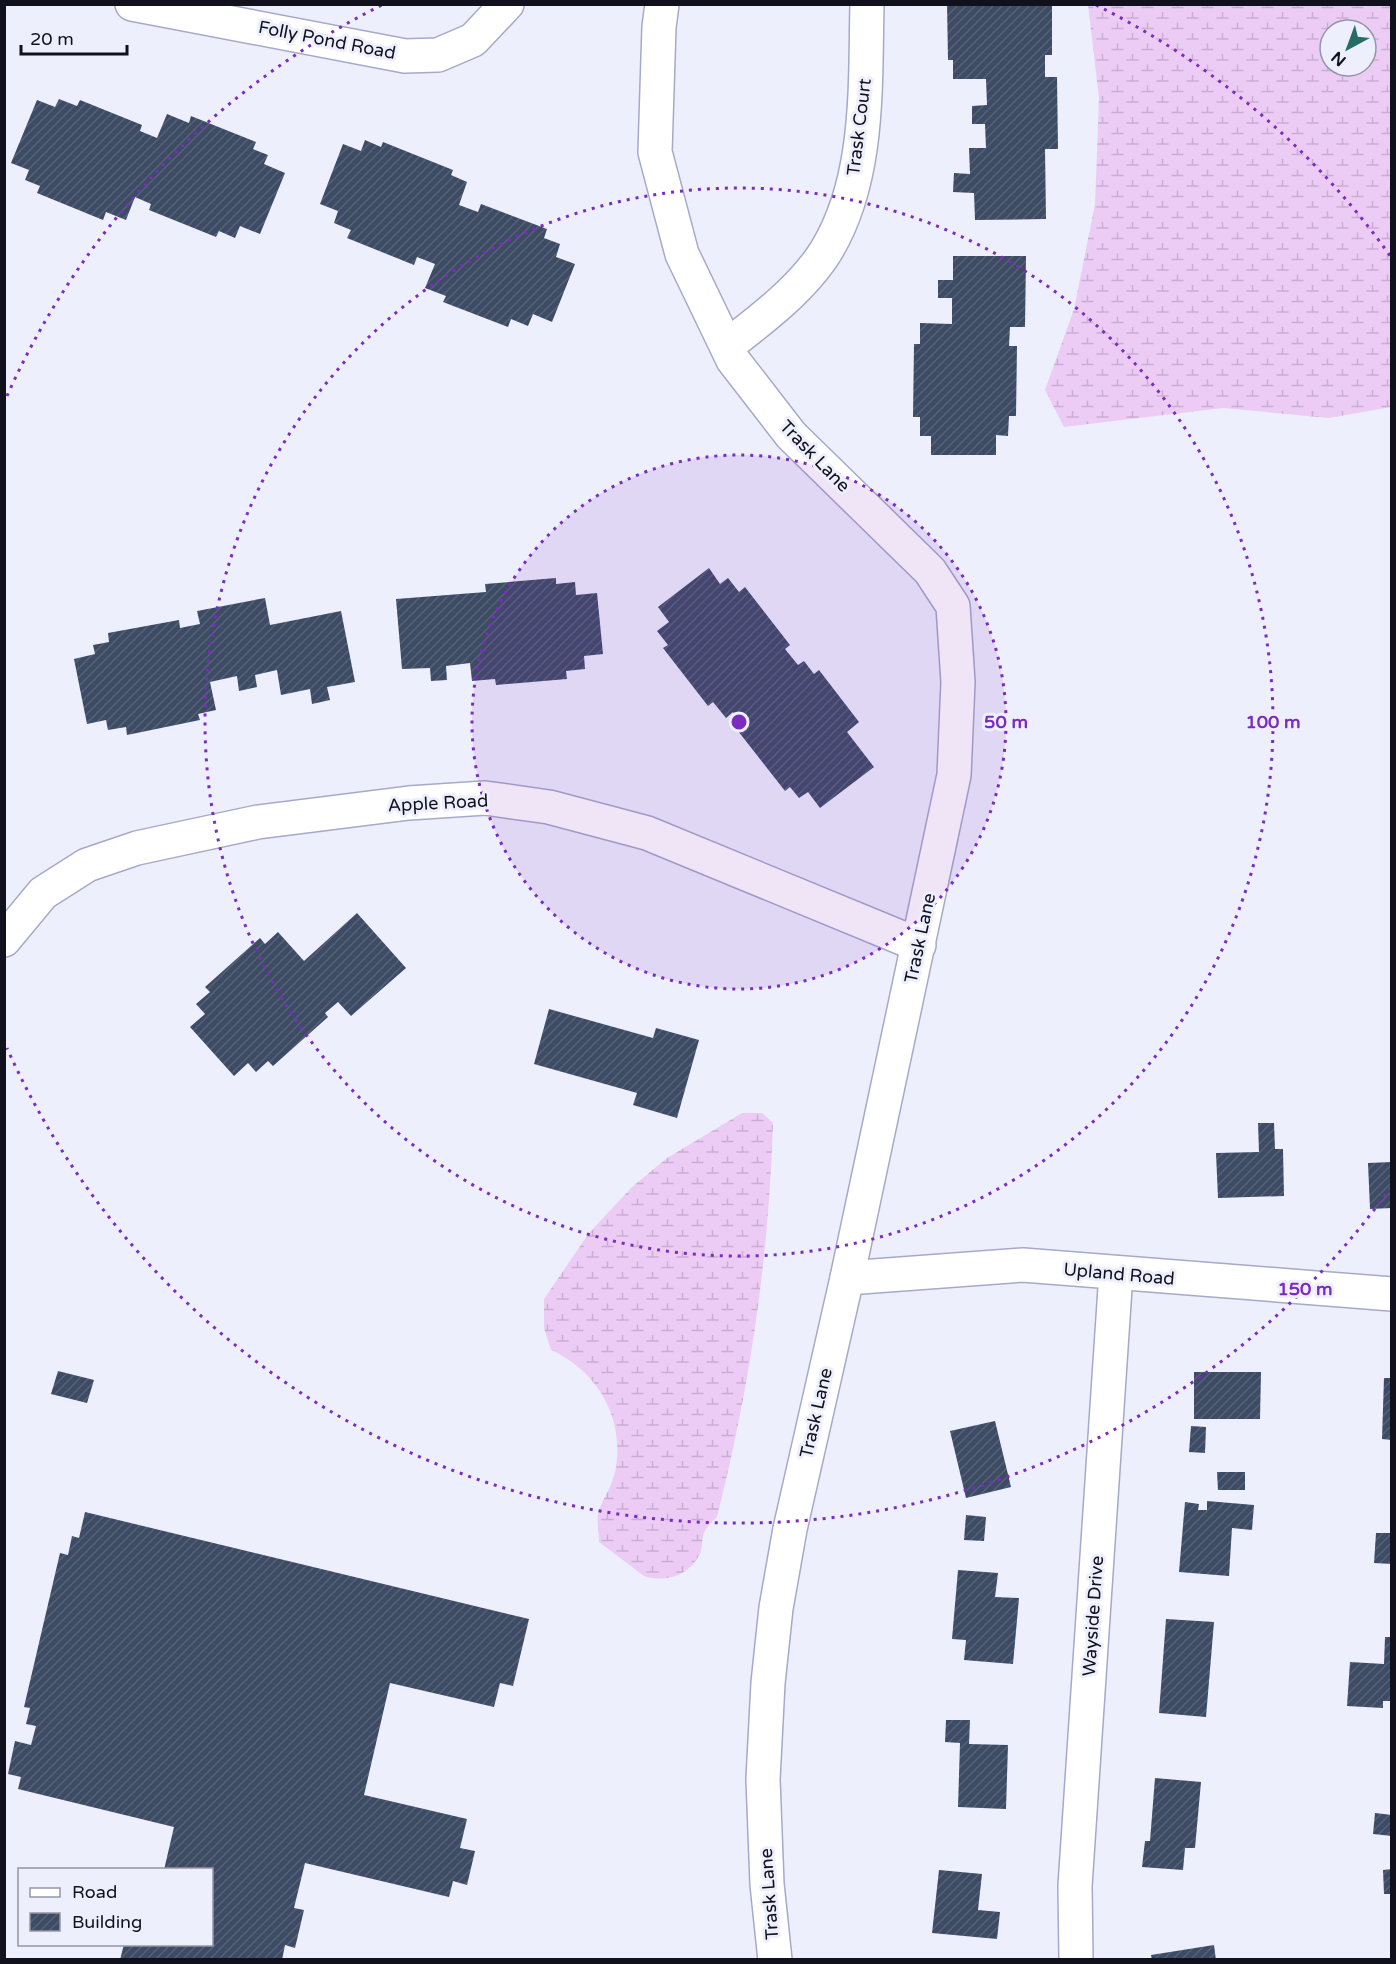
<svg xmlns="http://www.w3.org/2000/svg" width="1396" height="1964" font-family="'Varela Round',sans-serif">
<defs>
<pattern id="wetland-marsh" width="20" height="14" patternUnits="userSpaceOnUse" patternTransform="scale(1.5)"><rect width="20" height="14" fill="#ecccf5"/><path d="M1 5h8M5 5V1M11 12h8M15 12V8" fill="none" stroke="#c9aed1"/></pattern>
<pattern id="building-hatch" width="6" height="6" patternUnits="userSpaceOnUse" patternTransform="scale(1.5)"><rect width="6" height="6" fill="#3d4b65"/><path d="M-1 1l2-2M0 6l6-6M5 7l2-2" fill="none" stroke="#556176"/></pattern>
</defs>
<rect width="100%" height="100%" fill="#eeeffd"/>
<!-- wetland -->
<g fill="url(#wetland-marsh)" fill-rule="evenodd">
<path d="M 1088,5 L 1391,5 L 1391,407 L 1329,418 L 1223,408 L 1064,427 L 1045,390 L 1074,309 L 1095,204 L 1099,98 ZM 1330,30 L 1366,30 L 1366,66 L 1330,66 Z"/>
<path d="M 742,1113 L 762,1113 L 773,1123 C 769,1257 750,1387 717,1517 C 713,1521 707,1526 705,1531 C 701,1537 703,1547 700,1554 C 689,1576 665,1583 644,1576 L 599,1542 C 599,1533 596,1518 599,1510 C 604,1497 612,1486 615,1472 C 626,1420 598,1371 551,1350 L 544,1328 L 544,1299 L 589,1233 L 632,1187 L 667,1158 Z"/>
</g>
<!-- building -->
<g fill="url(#building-hatch)">
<polygon points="947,4 1052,4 1052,55 1045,55 1045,77 1057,77 1058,149 1045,149 1046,219 975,220 974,193 953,192 954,173 970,174 969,148 986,148 985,124 972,124 972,106 987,105 986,79 953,79 953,60 948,60"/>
<polygon points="59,99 77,106 80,100 142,125 140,131 157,138 167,114 189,123 191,116 256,142 253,149 268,155 264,164 285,173 260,234 240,226 235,238 219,231 216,237 149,210 151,204 135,197 126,220 106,212 103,220 37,193 40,186 25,180 29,170 11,163 37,100 55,107"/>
<polygon points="365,140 381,147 383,142 453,170 451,175 467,182 459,205 478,212 481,204 547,229 544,238 560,244 556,257 575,264 552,322 533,314 528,326 511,319 508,327 443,302 446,296 425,288 435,264 417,257 414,265 347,238 351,230 334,223 338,211 320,204 343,144 361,151"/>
<polygon points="953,256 1026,256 1025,327 1010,327 1009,346 1017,346 1016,416 1009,416 1008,436 996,435 996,455 931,455 931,436 920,436 920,417 913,417 914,344 920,344 920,323 952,324 952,298 938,298 938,280 953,280"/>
<polygon points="709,568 720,584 728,578 739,592 745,587 790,645 785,649 798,665 804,661 814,674 819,670 859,722 847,732 874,767 820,808 808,792 799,798 790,787 785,791 738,731 744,727 733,712 726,718 713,702 708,706 663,648 668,645 657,631 669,622 658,607"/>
<polygon points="556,578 556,584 575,582 576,595 597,593 603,654 584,656 585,669 566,671 567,679 496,685 495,679 472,681 470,663 446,666 447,680 431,681 430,668 402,669 396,599 486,592 485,584"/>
<polygon points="265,598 270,625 341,611 355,682 327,687 330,700 312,704 310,689 281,695 277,670 255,675 257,687 239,691 237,676 210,682 216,710 198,714 200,720 127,735 126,727 108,730 106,720 87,724 74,659 95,654 93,645 109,642 108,633 179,620 180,628 200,624 197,611"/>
<polygon points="357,913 406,968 351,1016 338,1002 325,1013 328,1017 273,1066 268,1061 256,1072 248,1063 234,1076 190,1027 205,1014 196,1004 210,992 205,987 260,938 265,944 278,932 304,961"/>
<polygon points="549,1009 653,1038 656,1028 699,1040 677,1118 633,1105 637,1093 534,1064"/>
<polygon points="1258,1123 1274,1123 1275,1149 1283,1149 1284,1196 1218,1198 1216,1153 1259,1152"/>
<polygon points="1392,1162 1392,1208 1370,1209 1368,1163"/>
<polygon points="58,1371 94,1380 87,1403 51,1394"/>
<polygon points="1194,1372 1261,1372 1260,1419 1194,1419"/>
<polygon points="1384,1378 1392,1378 1392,1440 1382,1439"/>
<polygon points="995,1421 1011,1487 966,1498 950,1431"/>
<polygon points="1191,1426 1206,1427 1205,1453 1189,1452"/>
<polygon points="1217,1472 1245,1472 1245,1490 1218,1490"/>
<polygon points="1207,1501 1254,1505 1252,1530 1232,1528 1229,1576 1179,1572 1185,1502 1199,1504 1198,1510 1207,1510"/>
<polygon points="85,1512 529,1619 513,1686 500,1683 494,1707 390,1683 364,1795 467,1819 460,1848 475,1851 467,1885 453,1881 449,1897 305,1863 294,1908 304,1910 295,1948 285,1945 282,1960 120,1960 124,1944 212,1944 212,1870 164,1870 174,1827 18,1789 21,1777 8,1774 15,1741 31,1745 36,1726 26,1724 30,1708 24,1707 60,1553 68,1555 72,1536 79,1538"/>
<polygon points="966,1515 986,1517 984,1541 964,1540"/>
<polygon points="1376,1533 1392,1533 1392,1564 1374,1563"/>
<polygon points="958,1570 998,1573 995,1597 1019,1598 1013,1664 964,1660 966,1640 952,1639"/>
<polygon points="1166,1619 1214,1622 1206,1717 1159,1713"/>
<polygon points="1385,1637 1392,1637 1392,1701 1383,1701 1383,1708 1347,1706 1350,1662 1384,1664"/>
<polygon points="946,1720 970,1720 969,1744 1008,1745 1006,1809 958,1807 960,1743 945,1742"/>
<polygon points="1155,1778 1201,1782 1195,1848 1185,1848 1183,1870 1142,1867 1145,1841 1150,1841"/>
<polygon points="1375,1813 1392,1815 1392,1836 1373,1834"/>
<polygon points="1392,1869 1392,1894 1384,1894 1383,1870"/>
<polygon points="939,1870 982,1874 978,1910 1000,1912 997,1939 932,1933"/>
<polygon points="1214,1945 1216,1960 1152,1960 1151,1955"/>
</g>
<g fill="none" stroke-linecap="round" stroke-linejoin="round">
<!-- street casing -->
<g stroke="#a6a9c9" stroke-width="36">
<g id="street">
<polyline points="132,4 405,56 438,55 473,40 507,4"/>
<polyline points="662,4 659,27 655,152 682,254 733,360 791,435 930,571 953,606 958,682 954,775 847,1278 790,1529 776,1608 768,1683 763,1779 767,1884 775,1960"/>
<path d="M 727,346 C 761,320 803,288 826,251 C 870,179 865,86 867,4"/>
<polyline points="4,940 43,893 87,865 137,848 258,822 409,803 485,798 549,807 647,833 919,945"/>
<polyline points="847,1278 1023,1265 1392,1294"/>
<polyline points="1076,1960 1075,1886 1116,1273"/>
</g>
</g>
<!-- street -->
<use href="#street" stroke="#fff" stroke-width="33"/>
</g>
<!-- distance rings -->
<circle cx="739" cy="722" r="267" fill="#7b2cbf" fill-opacity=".12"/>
<g fill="none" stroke="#7b2cbf" stroke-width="3" stroke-dasharray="3 6">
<circle cx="739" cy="722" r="267"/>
<circle cx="739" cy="722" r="534"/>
<path d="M1391 1187A801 801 0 0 1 7 1048M7 396A801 801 0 0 1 382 5M1096 5A801 801 0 0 1 1391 257"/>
</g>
<g text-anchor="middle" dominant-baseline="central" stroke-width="6" stroke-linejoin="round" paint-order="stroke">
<!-- street labels -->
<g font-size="18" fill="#10111c" stroke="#eeeffd">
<text transform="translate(327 40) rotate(11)">Folly Pond Road</text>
<text transform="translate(859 127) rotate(-83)">Trask Court</text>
<text transform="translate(815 456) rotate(46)">Trask Lane</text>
<text transform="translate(438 803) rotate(-3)">Apple Road</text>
<text transform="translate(920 938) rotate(-78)">Trask Lane</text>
<text transform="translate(1119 1274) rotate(5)">Upland Road</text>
<text transform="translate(816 1413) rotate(-77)">Trask Lane</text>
<text transform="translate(1093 1616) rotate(-86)">Wayside Drive</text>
<text transform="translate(769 1894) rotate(-94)">Trask Lane</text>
</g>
</g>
<circle cx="739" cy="722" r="9" fill="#7b2cbf" stroke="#eeeffd" stroke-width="3"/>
<g font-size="18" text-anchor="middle" font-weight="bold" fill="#7b2cbf" stroke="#eeeffd" stroke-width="6" stroke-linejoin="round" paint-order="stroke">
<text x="1006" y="728">50 m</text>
<text x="1273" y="728">100 m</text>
<text x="1305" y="1295">150 m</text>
</g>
<!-- border -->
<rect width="1396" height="1964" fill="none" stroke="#10111c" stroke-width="12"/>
<!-- legend -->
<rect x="18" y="1868" width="195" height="78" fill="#eeeffd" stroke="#9596a3" stroke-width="1.5"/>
<rect x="30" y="1888" width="30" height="9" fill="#ffffff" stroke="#9596a3" stroke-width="1.5"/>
<text x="72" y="1898" font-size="18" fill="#10111c">Road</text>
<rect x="30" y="1913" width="30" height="18" fill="url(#building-hatch)" stroke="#9596a3" stroke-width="1.5"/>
<text x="72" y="1928" font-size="18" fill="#10111c">Building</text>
<!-- north arrow -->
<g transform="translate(1348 48) rotate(221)"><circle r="28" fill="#eeeffd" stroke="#9596a3" stroke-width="1.5"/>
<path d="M0-4.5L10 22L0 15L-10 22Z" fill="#256e67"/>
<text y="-9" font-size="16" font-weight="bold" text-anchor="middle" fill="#10111c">N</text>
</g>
<!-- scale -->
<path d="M21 45v9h106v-9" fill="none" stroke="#10111c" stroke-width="3"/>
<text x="30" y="45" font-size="18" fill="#10111c" stroke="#eeeffd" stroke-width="4.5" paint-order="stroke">20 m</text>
</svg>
